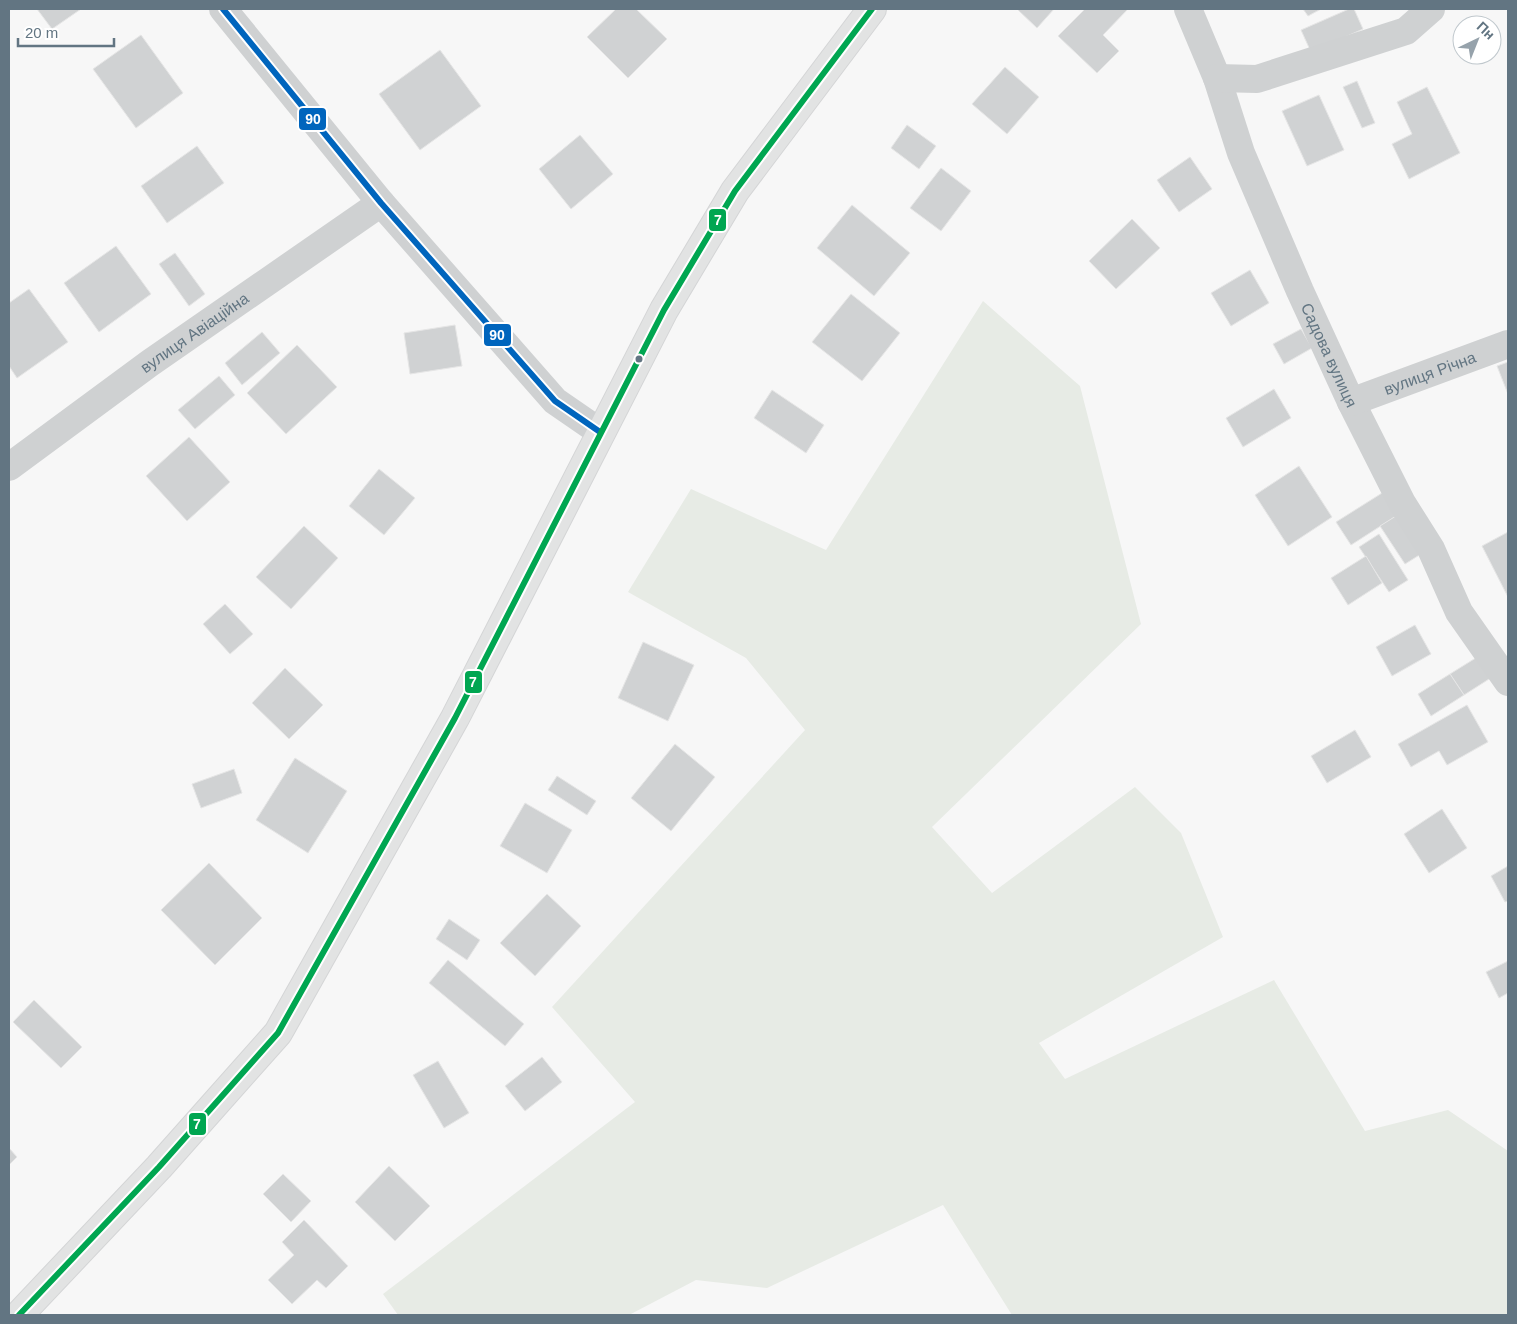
<svg xmlns="http://www.w3.org/2000/svg" width="1517" height="1324" font-family="Helvetica,sans-serif">
<rect width="100%" height="100%" fill="#f7f7f7"/>
<!-- green -->
<polygon fill="#e7ebe5" points="983,301 1080,386 1141,624 932,827 992,893 1135,787 1181,833 1223,937 1039,1043 1065,1079 1274,980 1365,1131 1448,1110 1508,1151 1508,1315 1012,1315 943,1205 767,1288 696,1280 629,1315 398,1315 383,1294 635,1102 552,1007 805,730 746,658 628,592 691,489 826,550"/>
<!-- building -->
<g fill="#d0d2d3" stroke="#e6e6e6">
<polygon points="37,9 81,9 52,29"/>
<polygon points="616,9 636,9 667,39 628,78 587,37"/>
<polygon points="1017,9 1054,9 1037,28"/>
<polygon points="1085,9 1128,9 1103,35 1119,51 1097,73 1058,36"/>
<polygon points="1303,9 1321,9 1308,16"/>
<polygon points="1349,9 1354,9 1363,29 1311,52 1301,30"/>
<polygon points="141,35 183,93 136,128 93,69"/>
<polygon points="440,50 481,106 420,150 379,94"/>
<polygon points="1005,67 1039,97 1007,134 972,104"/>
<polygon points="1357,81 1375,123 1362,128 1343,87"/>
<polygon points="1427,87 1460,153 1409,179 1392,144 1412,134 1397,102"/>
<polygon points="1319,95 1344,150 1307,166 1282,111"/>
<polygon points="907,125 936,146 919,169 891,148"/>
<polygon points="580,135 613,174 571,209 539,169"/>
<polygon points="197,146 224,183 167,223 141,186"/>
<polygon points="1190,157 1212,189 1179,212 1157,180"/>
<polygon points="941,168 971,191 941,231 910,208"/>
<polygon points="852,205 910,253 874,296 817,248"/>
<polygon points="1132,219 1160,248 1116,289 1089,261"/>
<polygon points="116,246 151,294 99,332 64,283"/>
<polygon points="175,253 205,294 189,306 159,264"/>
<polygon points="1250,270 1269,303 1231,326 1211,293"/>
<polygon points="29,289 68,342 17,378 9,366 9,303"/>
<polygon points="851,294 900,333 862,381 812,342"/>
<polygon points="455,325 462,366 410,374 404,333"/>
<polygon points="1301,329 1312,348 1284,364 1273,344"/>
<polygon points="262,332 280,353 242,385 225,363"/>
<polygon points="297,345 337,387 286,434 247,393"/>
<polygon points="1508,362 1508,394 1497,366"/>
<polygon points="219,376 235,395 195,429 178,410"/>
<polygon points="1274,389 1291,418 1243,447 1226,418"/>
<polygon points="772,390 824,425 806,453 754,418"/>
<polygon points="189,437 230,482 187,521 146,476"/>
<polygon points="1299,466 1332,517 1288,546 1255,495"/>
<polygon points="379,469 415,498 384,535 349,506"/>
<polygon points="1390,488 1404,511 1351,545 1336,522"/>
<polygon points="1404,511 1429,549 1405,564 1380,526"/>
<polygon points="304,526 338,558 291,609 256,577"/>
<polygon points="1508,532 1508,597 1482,546"/>
<polygon points="1379,534 1408,580 1389,592 1359,547"/>
<polygon points="1366,556 1382,583 1348,605 1331,578"/>
<polygon points="225,604 253,634 230,654 203,624"/>
<polygon points="1415,625 1431,654 1392,676 1376,647"/>
<polygon points="643,642 694,665 668,721 618,698"/>
<polygon points="1487,651 1500,672 1464,695 1450,674"/>
<polygon points="285,668 323,705 289,739 252,703"/>
<polygon points="1450,674 1464,695 1431,716 1418,694"/>
<polygon points="1467,705 1488,742 1447,765 1439,751 1411,767 1398,744"/>
<polygon points="1355,730 1371,757 1327,783 1311,756"/>
<polygon points="675,744 715,777 671,831 631,798"/>
<polygon points="295,758 347,791 308,853 256,820"/>
<polygon points="234,769 242,793 201,808 192,784"/>
<polygon points="557,776 596,801 587,815 548,790"/>
<polygon points="525,803 572,830 547,873 500,846"/>
<polygon points="1442,809 1467,848 1429,873 1404,834"/>
<polygon points="209,863 262,918 215,965 161,910"/>
<polygon points="1508,866 1508,901 1505,902 1491,876"/>
<polygon points="547,894 581,926 535,976 500,943"/>
<polygon points="449,919 480,940 467,960 436,939"/>
<polygon points="448,960 524,1024 505,1046 429,983"/>
<polygon points="1508,961 1508,993 1499,998 1486,972"/>
<polygon points="34,1000 82,1047 61,1068 13,1022"/>
<polygon points="542,1057 562,1082 525,1111 505,1086"/>
<polygon points="438,1061 469,1113 444,1128 413,1075"/>
<polygon points="9,1148 17,1157 9,1165"/>
<polygon points="389,1166 430,1206 395,1241 355,1202"/>
<polygon points="283,1174 311,1201 291,1222 263,1194"/>
<polygon points="304,1220 348,1266 326,1288 317,1280 292,1304 268,1280 294,1255 282,1242"/>
</g>
<g fill="none" stroke-linecap="round" stroke-linejoin="round">
<!-- secondary casing -->
<g stroke="#d4d5d6" stroke-width="30">
<polyline id="secondary" points="19,1315 159,1167 278,1033 455,718 664,310 735,191 872,9"/>
</g>
<!-- street -->
<g stroke="#cfd1d2" stroke-width="28">
<polyline points="223,9 381,203 555,401 600,432"/>
<path id="s1" d="M 1188,9 L 1217,78 L 1241,153 L 1300,291 L 1351,402 L 1402,503 L 1431,549 L 1459,612 L 1508,682"/>
<polyline points="1217,78 1257,79 1406,31 1431,9"/>
<path id="s2" d="M 1351,402 L 1508,344"/>
<path id="s3" d="M 9,467 L 150,363 L 381,203"/>
</g>
<!-- secondary -->
<use href="#secondary" stroke="#e2e3e3" stroke-width="28"/>
<!-- bus-1 casing -->
<g stroke="#fff" stroke-width="10">
<polyline id="bus-1" points="223,9 381,203 555,401 600,432"/>
</g>
<!-- bus-2 casing -->
<g stroke="#fff" stroke-width="10">
<polyline id="bus-2" points="19,1315 159,1167 278,1033 455,718 664,310 735,191 872,9"/>
</g>
<!-- bus-1 -->
<use href="#bus-1" stroke="#0065bd" stroke-width="6"/>
<!-- bus-2 -->
<use href="#bus-2" stroke="#00a651" stroke-width="6"/>
</g>
<!-- markers -->
<circle fill="#627582" stroke="#fff" stroke-width="2" cx="639" cy="359" r="4.5"/>
<g text-anchor="middle" dominant-baseline="central" stroke-width="5" stroke-linejoin="round" paint-order="stroke">
<!-- street labels -->
<g font-size="16" fill="#627582" stroke="#fff">
<text stroke="none"><textPath href="#s3" startOffset="229">вулиця Авіаційна</textPath></text>
<text stroke="none"><textPath href="#s1" startOffset="374">Садова вулиця</textPath></text>
<text stroke="none"><textPath href="#s2" startOffset="84">вулиця Річна</textPath></text>
</g>
</g>
<g stroke="#fff" stroke-width="2">
<rect x="298" y="107" width="29" height="24" rx="5" fill="#0065bd"/>
<rect x="708" y="208" width="19" height="24" rx="5" fill="#00a651"/>
<rect x="483" y="323" width="29" height="24" rx="5" fill="#0065bd"/>
<rect x="464" y="670" width="19" height="24" rx="5" fill="#00a651"/>
<rect x="188" y="1112" width="19" height="24" rx="5" fill="#00a651"/>
</g>
<g font-size="14" text-anchor="middle" font-weight="bold" fill="#fff">
<text x="313" y="124">90</text>
<text x="718" y="225">7</text>
<text x="497" y="340">90</text>
<text x="473" y="687">7</text>
<text x="197" y="1129">7</text>
</g>
<!-- border -->
<rect width="1517" height="1324" fill="none" stroke="#627582" stroke-width="20"/>
<!-- north arrow -->
<g transform="translate(1477 40) rotate(43)"><circle r="24" fill="#ffffff" stroke="#c0c8cd"/>
<path d="M0-4L9 19L0 12L-9 19Z" fill="#96a2ab"/>
<text y="-8" font-size="14" font-weight="bold" text-anchor="middle" fill="#627582">Пн</text>
</g>
<!-- scale -->
<path d="M18 38v8h96v-8" fill="none" stroke="#627582" stroke-width="2.5"/>
<text x="25" y="38" font-size="15" fill="#627582" stroke="#ffffff" stroke-width="4" paint-order="stroke">20 m</text>
</svg>
